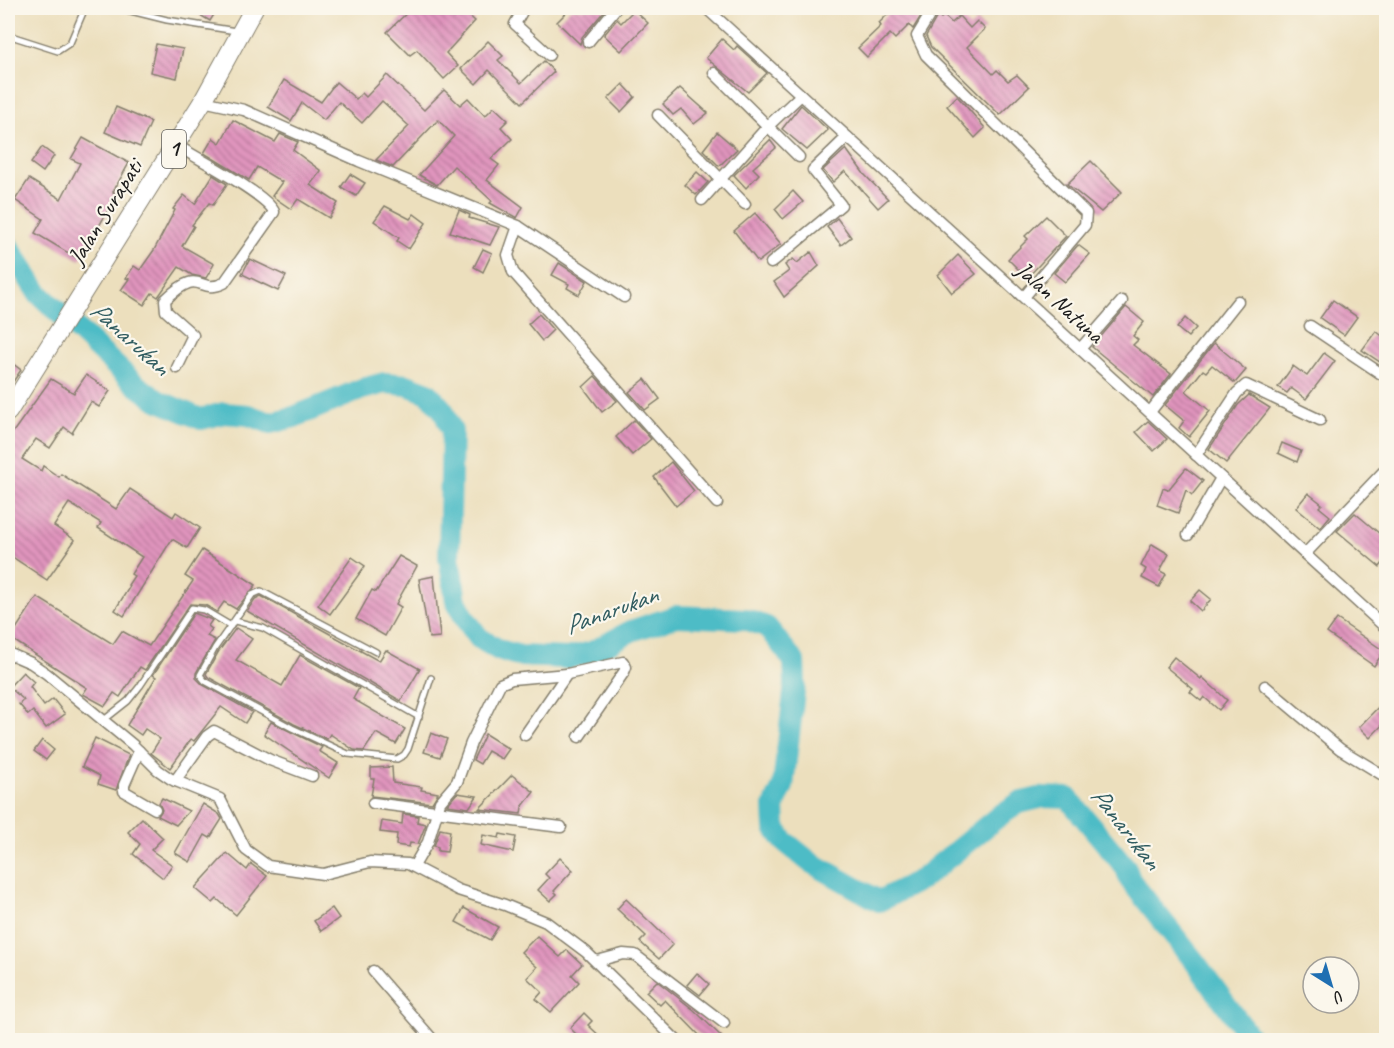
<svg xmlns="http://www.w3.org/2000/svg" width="1394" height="1048" font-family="Caveat,sans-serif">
<defs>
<pattern id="building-back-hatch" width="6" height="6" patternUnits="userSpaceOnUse" patternTransform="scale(1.5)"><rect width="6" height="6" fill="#e094bd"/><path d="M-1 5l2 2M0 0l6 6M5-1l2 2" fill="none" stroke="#b57899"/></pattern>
</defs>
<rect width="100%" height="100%" fill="#fbf7ec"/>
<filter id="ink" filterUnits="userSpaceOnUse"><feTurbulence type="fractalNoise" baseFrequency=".0167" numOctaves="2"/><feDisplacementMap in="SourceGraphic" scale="12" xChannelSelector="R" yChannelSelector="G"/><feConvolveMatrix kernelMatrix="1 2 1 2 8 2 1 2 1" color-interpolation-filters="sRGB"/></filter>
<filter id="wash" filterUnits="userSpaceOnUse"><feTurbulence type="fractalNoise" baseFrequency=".008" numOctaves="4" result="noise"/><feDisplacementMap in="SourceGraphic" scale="24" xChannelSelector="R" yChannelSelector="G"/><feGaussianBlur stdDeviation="1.35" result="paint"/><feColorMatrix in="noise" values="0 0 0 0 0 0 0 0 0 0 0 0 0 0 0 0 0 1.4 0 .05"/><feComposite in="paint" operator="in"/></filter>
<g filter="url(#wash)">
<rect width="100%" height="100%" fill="#ecdfbd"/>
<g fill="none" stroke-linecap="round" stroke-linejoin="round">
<!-- river -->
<polyline stroke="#4ebcc6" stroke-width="22" points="8,246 38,293 135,384 157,400 201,419 224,413 248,415 270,423 294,417 362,389 385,383 407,385 428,393 443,410 452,431 449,557 456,601 466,620 479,638 499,650 521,656 568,658 592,652 631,631 676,616 745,619 767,627 794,661 795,684 783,786 774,806 775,828 784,841 810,862 879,901 922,879 999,816 1019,803 1043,797 1068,798 1126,868 1130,880 1195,962 1252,1040"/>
</g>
<g id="blocks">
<!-- building -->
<g fill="url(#building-back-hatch)">
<polygon points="188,8 218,8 210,21"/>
<polygon points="412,8 442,8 454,18 462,9 475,21 446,53 458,66 444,79 417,50 410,55 387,32"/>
<polygon points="571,8 606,9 582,37 580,44 557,22"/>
<polygon points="894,8 926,8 913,29 909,25 895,39 890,34 867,57 858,48 881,26 879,23"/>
<polygon points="634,10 648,23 621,51 604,35 617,19 621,23"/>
<polygon points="938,15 941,18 944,16 952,23 959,16 970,28 977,21 985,29 967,47 993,74 997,70 1008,81 1017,75 1029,87 1000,115 931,47 926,36"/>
<polygon points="722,39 734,50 737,46 767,73 748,92 706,58"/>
<polygon points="488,41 503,56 498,60 521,83 544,61 554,72 522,103 489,70 476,84 461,69"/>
<polygon points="156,44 183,49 177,78 150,72"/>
<polygon points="387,75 424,110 444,90 460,105 468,98 485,116 494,107 508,120 501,127 512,139 491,159 499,165 487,180 523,207 517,218 490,203 492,201 454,166 437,185 419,175 454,136 438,120 393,167 376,160 409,126 382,101 362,123 339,102 324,120 302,103 291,121 268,107 284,80 321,102 336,82 356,99 362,93 366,97"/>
<polygon points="623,84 635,97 621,112 608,99"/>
<polygon points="680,88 708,113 694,124 681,109 673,115 663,104"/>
<polygon points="957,96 985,128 975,138 947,106"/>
<polygon points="801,105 828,130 807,150 782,129"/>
<polygon points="116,107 151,122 140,147 105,132"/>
<polygon points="233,120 275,142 280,134 298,142 293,150 321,171 310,185 338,203 329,218 298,199 291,209 272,196 282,182 257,167 249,180 204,153 213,138 220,143"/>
<polygon points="717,132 737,149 719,166 703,150"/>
<polygon points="83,138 129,163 113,192 117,194 80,260 35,233 43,219 15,200 29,179 61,199 80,163 71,159"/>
<polygon points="770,140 776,148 753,168 759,174 746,188 734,175"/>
<polygon points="42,147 54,156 43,172 31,163"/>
<polygon points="846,149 864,174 888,199 878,208 845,171 833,182 823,170"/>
<polygon points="1091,161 1122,192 1101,212 1067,184"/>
<polygon points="697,172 708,182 696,195 685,185"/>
<polygon points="350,174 365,183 356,196 341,187"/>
<polygon points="213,175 227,184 213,205 209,203 192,225 194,226 182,246 214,264 206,278 192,275 179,267 158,297 152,293 144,305 121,290 129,279 126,278 134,266 140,270 154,250 175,210 173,209 184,195 195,204"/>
<polygon points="793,191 803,202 783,219 775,209"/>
<polygon points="385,206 410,219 414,214 426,223 409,249 397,241 399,238 374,221"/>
<polygon points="459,210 470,215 469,218 499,227 490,245 450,232"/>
<polygon points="755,213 781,244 758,262 734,231"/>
<polygon points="1046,216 1066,236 1027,278 1008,259 1028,239 1025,236"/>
<polygon points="837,218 851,237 841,245 827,227"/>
<polygon points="1078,245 1090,254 1065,282 1054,273"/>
<polygon points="483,249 492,253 483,272 474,267"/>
<polygon points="811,252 819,266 784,297 774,282 789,271 785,265 793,259 797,263"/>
<polygon points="958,255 976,274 952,293 938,275"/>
<polygon points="250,259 286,276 278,291 242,274"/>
<polygon points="559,263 587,281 579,295 567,288 569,284 552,275"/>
<polygon points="1333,300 1357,317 1344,335 1320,318"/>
<polygon points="1126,307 1144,322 1133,336 1138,340 1133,345 1171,374 1153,397 1092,347"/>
<polygon points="539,314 553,330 542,341 528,324"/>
<polygon points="1185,318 1196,328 1188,337 1177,328"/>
<polygon points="1376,331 1386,339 1386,366 1362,350"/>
<polygon points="1214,343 1246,370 1235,383 1212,365 1206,372 1203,370 1186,391 1210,411 1189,437 1179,428 1184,421 1165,405"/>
<polygon points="1324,353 1335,361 1306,399 1291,388 1287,393 1278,387 1293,366 1307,376"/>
<polygon points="8,360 21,370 8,389"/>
<polygon points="86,375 110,391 99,407 91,402 72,433 64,427 50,448 36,439 22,459 41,471 43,466 59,477 61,474 116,509 130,489 173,517 176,512 200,528 187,548 172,539 124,616 115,610 130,586 128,585 134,576 131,574 142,557 98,528 101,523 69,503 54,526 75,540 47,580 8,554 8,439 51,379 74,393"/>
<polygon points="595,376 617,401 602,412 583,387"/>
<polygon points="645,379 660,399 645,410 629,392"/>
<polygon points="1249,395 1270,408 1226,463 1209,449 1238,405"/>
<polygon points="634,420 651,439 632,455 616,437"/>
<polygon points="1148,421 1167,439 1154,451 1136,432"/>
<polygon points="1282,443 1301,451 1297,462 1278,453"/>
<polygon points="671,462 694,491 676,506 654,477"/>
<polygon points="1186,468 1203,481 1192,495 1186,490 1178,513 1157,505 1163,488 1168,490"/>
<polygon points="1308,493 1322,504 1319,507 1330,516 1320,528 1296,508"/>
<polygon points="1355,513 1386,539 1386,559 1380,567 1337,531"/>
<polygon points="1152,544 1169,554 1160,571 1166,574 1159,587 1142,578 1146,569 1141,566"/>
<polygon points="202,550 256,585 236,609 224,602 217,612 205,605 190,604 145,670 140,667 120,697 114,693 105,706 83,694 87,688 10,638 37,597 113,644 122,631 149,646 193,581 185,576"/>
<polygon points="399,556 417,566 396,604 401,607 385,636 356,619 372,590 376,592"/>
<polygon points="352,557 365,566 330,614 318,605"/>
<polygon points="434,576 440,637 429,638 419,579"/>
<polygon points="1200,590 1211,599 1201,611 1190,601"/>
<polygon points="261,596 379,661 386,650 420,669 401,701 247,611 255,599"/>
<polygon points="194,613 212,620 208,626 212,629 207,636 215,640 196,673 196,678 203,685 252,712 245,723 221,707 194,741 191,739 170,768 151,753 160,739 145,729 141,735 127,725 156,677 153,675"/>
<polygon points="1337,619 1384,651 1374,666 1327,633"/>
<polygon points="236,628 252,639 236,660 282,686 300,655 359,688 353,699 405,729 396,744 376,733 364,751 354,750 330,734 327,739 294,724 208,677 206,674 219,651"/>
<polygon points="1174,657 1201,679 1202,677 1227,700 1219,710 1204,697 1201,701 1190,692 1193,689 1166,667"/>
<polygon points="23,672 34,682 30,687 44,706 53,699 65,714 46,728 33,711 28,715 19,704 24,700 9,687"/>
<polygon points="1386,699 1386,721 1370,738 1359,727"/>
<polygon points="271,722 322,747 319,751 338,763 329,778 264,734"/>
<polygon points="431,733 447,739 440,757 424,752"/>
<polygon points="485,734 509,749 502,759 488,751 480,764 473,760"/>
<polygon points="95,738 129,755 116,790 98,784 100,776 82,767"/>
<polygon points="42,740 54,750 46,760 34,751"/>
<polygon points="392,767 393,783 422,787 421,790 438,793 432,803 371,796 374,779 371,779 371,768"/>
<polygon points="512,775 534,792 522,807 521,814 479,809"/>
<polygon points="457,793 477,796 469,808 447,805"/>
<polygon points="162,798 189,811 176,825 158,816 162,810 159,803"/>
<polygon points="203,804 219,814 222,819 210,838 205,835 190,862 175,853"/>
<polygon points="403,814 418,816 417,822 426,824 418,844 410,843 409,847 396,845 397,834 380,832 382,821 402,824"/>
<polygon points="142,818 163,838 151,850 172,865 163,878 133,854 140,844 128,832"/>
<polygon points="440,829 450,831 447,852 438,851 438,847 434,846"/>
<polygon points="500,834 516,837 513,852 481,845 483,835 499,838"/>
<polygon points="227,853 247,870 251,864 267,876 236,915 217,899 213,903 195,888"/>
<polygon points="560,858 573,870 554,891 557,894 550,901 538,890 549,878 545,874"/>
<polygon points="626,899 673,944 659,959 640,942 646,936 617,909"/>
<polygon points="332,908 339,918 321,931 314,921"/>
<polygon points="464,908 498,927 490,940 456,922"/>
<polygon points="537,936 560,957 567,950 582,964 572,975 579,982 551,1012 536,999 542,992 527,978 537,967 521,952"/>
<polygon points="697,973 709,984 700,995 687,985"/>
<polygon points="657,981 694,1010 726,1041 705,1041 665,1000 660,1005 646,992"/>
<polygon points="584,1013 592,1021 588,1025 605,1041 583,1041 570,1028"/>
</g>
</g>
</g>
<g filter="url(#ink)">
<use href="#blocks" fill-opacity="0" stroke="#847e6c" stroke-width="1.5"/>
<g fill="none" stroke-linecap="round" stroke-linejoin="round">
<!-- service casing -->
<g stroke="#847e6c" stroke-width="8">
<g id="service">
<polyline points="119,8 167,20 236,31"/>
<polyline points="8,35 58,51 70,43 85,8"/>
<polyline points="235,621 263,628 419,717"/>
<polyline points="376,652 261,591 252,595 215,648 200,675 205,681 292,728 348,754 397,759 404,755 408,749 431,678"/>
<polyline points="104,720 128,701 140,686 192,608 204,610 231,626"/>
</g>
</g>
<!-- minor casing -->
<g stroke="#847e6c" stroke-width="13">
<g id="minor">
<polyline points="524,8 515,24 549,55"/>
<polyline points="706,8 1386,628"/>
<polyline points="934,8 917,36 926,55 1086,213 1085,225 1024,297"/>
<polyline points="588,42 616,8"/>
<polyline points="714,73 799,157"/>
<polyline points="203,101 244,110 359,161 518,226 624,297"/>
<polyline points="658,115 745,204"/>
<path d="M 176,145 C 195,157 268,195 274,212 L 224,283 C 197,296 202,264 165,300 L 166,311 L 193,335 L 177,368"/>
<polyline points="702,200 768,126 801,95"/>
<polyline points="518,226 508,255 513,272 717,503"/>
<polyline points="771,263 841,205 813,170 847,137"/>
<polyline points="1310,326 1386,377"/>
<polyline points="1080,349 1122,301"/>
<polyline points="1150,412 1238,301"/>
<polyline points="1196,455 1237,393 1246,385 1320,420"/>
<polyline points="1188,535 1221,478"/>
<polyline points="1305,554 1386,469"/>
<polyline points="8,653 31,663 47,674 133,745 158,770 171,779 220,799 246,850 268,866 323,874 370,862 408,864 458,890 505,905 546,922 586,952 676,1040"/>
<polyline points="1265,686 1340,749 1386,777"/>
<polyline points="525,735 567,674"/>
<polyline points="139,751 124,785 124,791 155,809"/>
<polyline points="175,781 207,736 214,731 270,760 312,776"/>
<polyline points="373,803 561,827"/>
<polyline points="414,866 428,842 440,802 457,782 471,743 500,684 512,679 567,674 623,662 626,667 624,672 579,737"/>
<polyline points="597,961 623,954 635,955 724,1023"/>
<polyline points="373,971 433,1040"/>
</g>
</g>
<!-- trunk casing -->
<g stroke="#847e6c" stroke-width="20">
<polyline id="trunk" points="8,412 203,101 254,8"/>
</g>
<!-- service -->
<use href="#service" stroke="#fff" stroke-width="5"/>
<!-- minor -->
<use href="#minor" stroke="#fff" stroke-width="10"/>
<!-- trunk -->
<use href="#trunk" stroke="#fff" stroke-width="18"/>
</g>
</g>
<g text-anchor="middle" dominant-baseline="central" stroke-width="4.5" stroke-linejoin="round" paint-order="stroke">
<!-- shield labels -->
<rect fill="#fbf7ec" stroke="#5f5e5a" stroke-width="1.5" x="162" y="130" width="24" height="38" rx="4.5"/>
<g font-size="22" font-weight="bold" fill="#1c1c1c">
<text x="174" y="149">1</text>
</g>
<!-- street labels -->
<g font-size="24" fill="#1c1c1c" stroke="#fbf7ec">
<text transform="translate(105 212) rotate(-58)">Jalan Surapati</text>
<text transform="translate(1060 302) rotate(42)">Jalan Natuna</text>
</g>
<!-- water labels -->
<g font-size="26" font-style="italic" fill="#305c60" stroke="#fbf7ec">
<text transform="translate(130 338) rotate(42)">Panarukan</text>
<text transform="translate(611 610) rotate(-20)">Panarukan</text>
<text transform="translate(1126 828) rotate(52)">Panarukan</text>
</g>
</g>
<!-- margin -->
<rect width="1394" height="1048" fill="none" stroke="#fbf7ec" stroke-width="30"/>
<!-- north arrow -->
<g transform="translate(1331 985) rotate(143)"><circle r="28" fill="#fbf7ec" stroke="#a29f99" stroke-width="1.5"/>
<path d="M0-4.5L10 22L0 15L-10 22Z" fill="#1f6fb2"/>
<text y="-9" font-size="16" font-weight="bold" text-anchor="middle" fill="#1c1c1c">U</text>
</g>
</svg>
